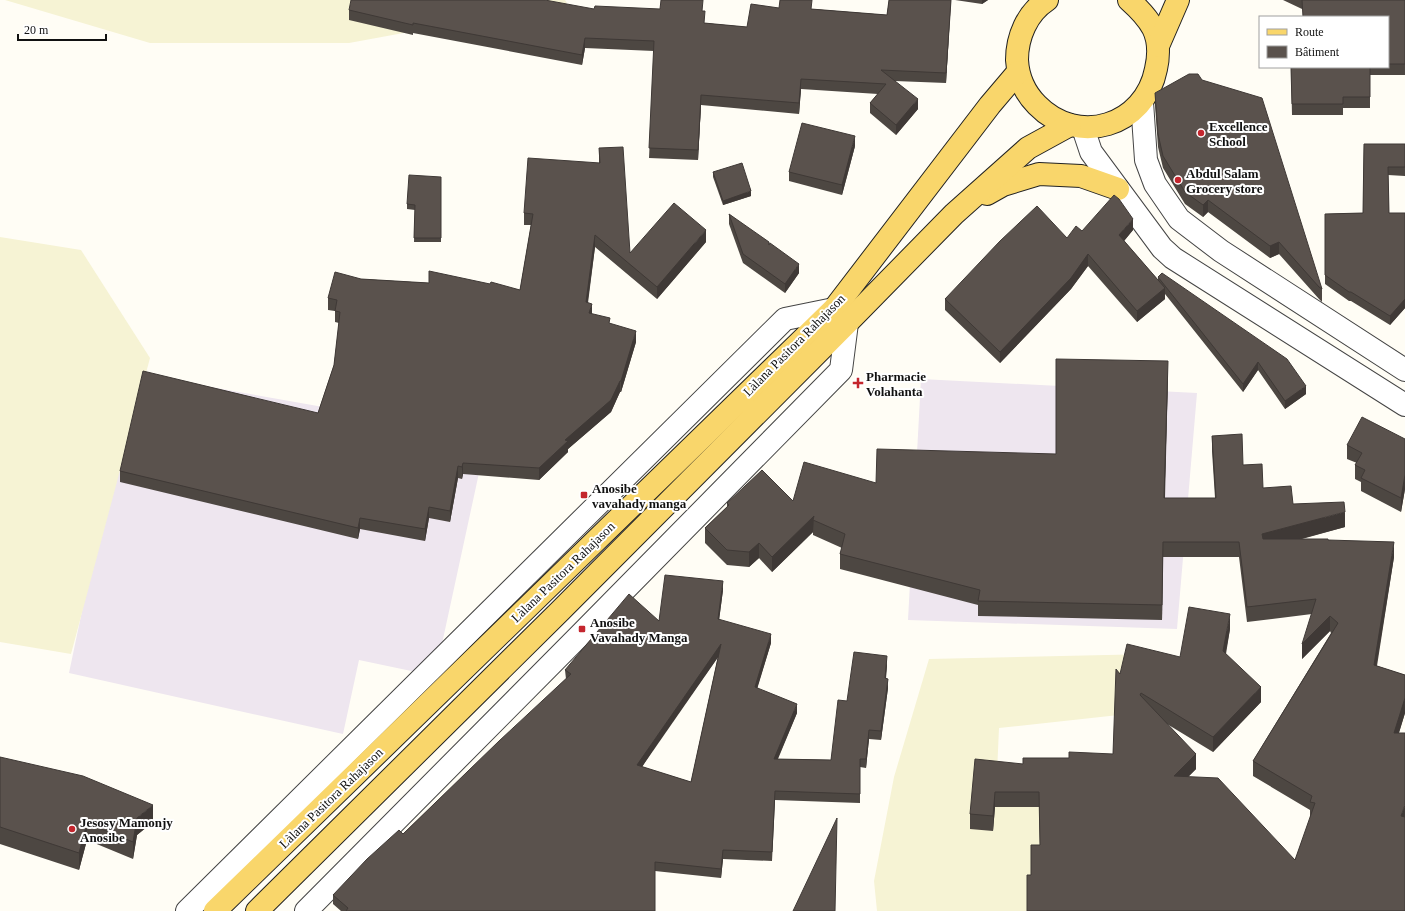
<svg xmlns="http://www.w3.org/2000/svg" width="1405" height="911" font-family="Georgia,serif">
<rect width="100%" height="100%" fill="#fffdf5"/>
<!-- industrial -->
<g fill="#eee6ef">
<polygon points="132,373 487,436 435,676 359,660 343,734 69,673"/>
<polygon points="921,379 1197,393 1177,629 908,620"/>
</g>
<!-- farmland -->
<g fill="#f6f3d4">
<polygon points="5,0 565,0 567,3 349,43 150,43"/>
<polygon points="0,237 81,250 150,358 71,654 0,642"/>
<polygon points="1152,654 1137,713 999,728 996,796 1103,802 1085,911 877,911 874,881 894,777 929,659"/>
</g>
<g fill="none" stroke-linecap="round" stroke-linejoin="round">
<!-- minor casing -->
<g stroke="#444" stroke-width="24">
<g id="minor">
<polyline points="1142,102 1146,160 1155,184 1179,219 1221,251 1405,370"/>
<polyline points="1083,128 1091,152 1162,248 1173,258 1405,405"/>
<polyline points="187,911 785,319 834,309"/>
<polyline points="306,911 582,633 841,370 847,323"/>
</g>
</g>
<!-- major casing -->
<g stroke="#222" stroke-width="24">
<g id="major">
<path d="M 1047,0 C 1027,13 1017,37 1017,60 C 1018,78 1024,92 1037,105 C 1078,147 1145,126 1156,69 C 1159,56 1159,40 1153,28 C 1147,17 1138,8 1129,0"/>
<polyline points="1158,46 1178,0"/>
<polyline points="987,194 1003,185 1039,174 1081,176 1118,189"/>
<polyline points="215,911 834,309 990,105 1018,72"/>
<polyline points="257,911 560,611 847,323 954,214 1028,148 1070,125"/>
</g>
</g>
<!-- minor -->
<use href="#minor" stroke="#fff" stroke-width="22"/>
<!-- major -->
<use href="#major" stroke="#f9d66b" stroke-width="22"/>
</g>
<!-- wall -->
<g fill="#4d4742" fill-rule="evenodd">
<polygon points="889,0 951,0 946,83 895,81 918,109 896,135 870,113 870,103 878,94 801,89 799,114 701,105 698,160 649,158 654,51 585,48 582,65 413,33 413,35 349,20 349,10 594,9 703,11 704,23 747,27 779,8 812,9 887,15"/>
<polygon points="955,0 988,0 982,4"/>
<polygon points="1283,0 1405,0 1405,75 1370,75 1370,108 1343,108 1343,115 1292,115 1291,68 1388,67 1388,17 1302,9"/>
<polygon points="1155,93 1322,289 1322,302 1319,299 1279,254 1270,258 1208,212 1203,217 1185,204 1163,168 1158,147 1155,105"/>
<polygon points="1364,144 1405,144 1405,176 1388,175 1389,213 1405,213 1405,308 1390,325 1351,301 1349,301 1325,284 1325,214 1363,213"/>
<polygon points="855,146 842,195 789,181 789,172"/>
<polygon points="599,148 630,253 706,242 657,299 595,247 588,303 592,314 610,324 636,342 621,392 620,392 611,412 568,449 568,452 539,480 463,474 462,479 458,478 450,522 429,518 425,541 360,529 358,539 120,482 120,471 318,413 334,365 339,323 335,322 335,311 328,310 328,298 361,279 429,283 490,284 520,290 531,225 524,225 524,213 599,163"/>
<polygon points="713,172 751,196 723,205 713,177"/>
<polygon points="441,177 441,242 414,242 415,210 407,209 407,204"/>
<polygon points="729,214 769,245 799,273 785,293 743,263 729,224"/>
<polygon points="1133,230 1124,241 1158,280 1158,277 1306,394 1285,409 1258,370 1243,392 1165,294 1165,299 1137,322 1088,266 1071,289 1000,363 945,310 945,299 1082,231"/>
<polygon points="1168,376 1165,498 1215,498 1212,451 1212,436 1243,465 1263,488 1293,504 1345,527 1302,539 1328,540 1394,557 1377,666 1405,675 1405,713 1399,733 1405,911 1031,875 1040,845 1039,807 995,807 993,831 970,829 970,814 1023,764 1069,758 1113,754 1120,674 1180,657 1230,629 1226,654 1261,702 1213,752 1167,724 1196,769 1188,777 1295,860 1311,817 1310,817 1310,810 1253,776 1253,761 1331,633 1330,631 1302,659 1312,614 1247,622 1239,557 1163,557 1162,620 978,616 978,605 840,569 840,554 842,548 813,535 813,532 772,572 759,558 749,567 727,565 705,543 705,528 727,507 727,503 793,501 876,483 1056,454"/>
<polygon points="1405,439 1405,489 1401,512 1361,491 1361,482 1355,479 1355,465 1357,463 1347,459 1347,445"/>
<path d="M 723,590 L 719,620 L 771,643 L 757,688 L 797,713 L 778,759 L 831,760 L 847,701 L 887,664 L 886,679 L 888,688 L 881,740 L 869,739 L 866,768 L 860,767 L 860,803 L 775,800 L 772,861 L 723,859 L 721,878 L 655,871 L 655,911 L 341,911 L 333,904 L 333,895 L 403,834 L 566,679 L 565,670 L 659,621 ZM 718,657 L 691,782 L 642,767 L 658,742 Z"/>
<polygon points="0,757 153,822 137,835 133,859 87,840 79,870 0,844"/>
</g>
<!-- shaded-wall -->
<g fill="#3f3936">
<polygon points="951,0 946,83 946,73"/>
<polygon points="982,0 988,0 982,4"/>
<polygon points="585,38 585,48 582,65 582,55"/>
<polygon points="801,79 801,89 799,114 799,103"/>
<polygon points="701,95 701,105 698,160 698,150"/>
<polygon points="918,99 918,109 896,135 896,125"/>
<polygon points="855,136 855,146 842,195 842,185"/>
<polygon points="751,191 751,196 723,205 723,201"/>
<polygon points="1208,200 1208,212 1203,217 1203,205"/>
<polygon points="1133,219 1133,230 1119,247 1119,235"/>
<polygon points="706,230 706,242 657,299 657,287"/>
<polygon points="595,235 595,247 586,314 586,302"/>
<polygon points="1279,242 1279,254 1270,258 1270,246"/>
<polygon points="1088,254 1088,266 1071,289 1000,363 1000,352"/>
<polygon points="799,264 799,273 785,293 785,284"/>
<polygon points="1165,288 1165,299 1137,322 1137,311"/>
<polygon points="1405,299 1405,308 1390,325 1390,316"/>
<polygon points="592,304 592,315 589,313"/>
<polygon points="636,331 636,342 621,392 621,381"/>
<polygon points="1168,361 1168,376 1164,513 1164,498"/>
<polygon points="1258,362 1258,370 1243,392 1243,384"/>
<polygon points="620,381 620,392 611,412 568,449 568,452 539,480 539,468"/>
<polygon points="1306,386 1306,394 1285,409 1285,401"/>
<polygon points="463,463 463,474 462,479 462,467"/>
<polygon points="458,466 458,478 450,522 450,511"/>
<polygon points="1405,475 1405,489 1401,512 1401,498"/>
<polygon points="429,507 429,518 425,541 425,529"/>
<polygon points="1345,512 1345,527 1262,549 1262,534"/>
<polygon points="814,516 813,532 772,572 772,557"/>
<polygon points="360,518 360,529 358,539 358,528"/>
<polygon points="1163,542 1163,557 1162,620 1162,605"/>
<polygon points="1394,542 1394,557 1374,680 1374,665"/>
<polygon points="759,543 759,558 749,567 749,552"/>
<polygon points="723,581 723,590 718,628 718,619"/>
<polygon points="1230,614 1230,629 1223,666 1223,651"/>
<polygon points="1330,616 1330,631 1302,659 1302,644"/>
<polygon points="771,634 771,643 755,696 755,687"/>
<polygon points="721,644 721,653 637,774 637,765"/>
<polygon points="887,656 887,664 885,687 885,678"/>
<polygon points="888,679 888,688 881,740 881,731"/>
<polygon points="1261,687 1261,702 1213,752 1213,737"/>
<polygon points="1405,698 1405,713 1394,748 1394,733"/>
<polygon points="797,704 797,713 774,767 774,759"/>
<polygon points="869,730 869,739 866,768 866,759"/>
<polygon points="1196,754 1196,769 1174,791 1174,776"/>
<polygon points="995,792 995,807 993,831 993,816"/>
<polygon points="153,805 153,822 137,835 133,859 133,842 137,818"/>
<polygon points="1405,805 1405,820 1401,816"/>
<polygon points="87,823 87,840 79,870 79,853"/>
<polygon points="723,850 723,859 721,878 721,869"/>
</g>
<!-- building -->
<g fill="#5a524d" stroke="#3f3936" fill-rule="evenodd">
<polygon points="351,0 545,0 594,9 595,6 660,9 661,0 703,0 702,11 705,11 704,23 747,27 751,4 779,8 780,0 812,0 811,9 887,15 889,0 951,0 946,73 881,70 918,99 896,125 870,103 886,84 801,79 799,103 701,95 698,150 649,148 654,41 585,38 582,55 413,23 413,25 349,10"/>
<polygon points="1302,0 1405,0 1405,64 1388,64 1388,17 1303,17"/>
<polygon points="1304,67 1370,67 1370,97 1343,97 1343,104 1292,104 1291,68"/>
<polygon points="1189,74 1198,74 1202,80 1262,98 1322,289 1319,287 1279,242 1270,246 1208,200 1203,205 1185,192 1163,156 1158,134 1155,93"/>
<polygon points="802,123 855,136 842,185 789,172"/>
<polygon points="1364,144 1405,144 1405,167 1388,167 1389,213 1405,213 1405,299 1390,316 1351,292 1349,292 1325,275 1325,214 1363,213"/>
<polygon points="623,147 630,253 674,203 706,230 657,287 595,235 586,302 592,304 589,313 610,318 609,323 636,331 621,381 620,381 611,400 565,440 568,441 539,468 463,463 462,467 458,466 450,511 429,507 425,529 360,518 358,528 120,471 143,371 318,413 334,365 340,312 335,311 337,300 328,298 335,272 361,279 429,283 429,271 490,284 491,282 520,290 533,214 524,213 528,158 600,163 599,148"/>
<polygon points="742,163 751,191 723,201 713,172"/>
<polygon points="409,175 441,177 441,238 414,238 415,205 407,204"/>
<polygon points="1114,195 1119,199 1133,219 1119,235 1165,288 1137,311 1088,254 1071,278 1000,352 945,299 1000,241 1037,206 1067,238 1076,226 1082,231"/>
<polygon points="729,214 769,242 769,245 770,243 799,264 785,284 743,254"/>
<polygon points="1162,273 1287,359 1306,386 1285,401 1258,362 1243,384 1158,277"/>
<polygon points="1056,359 1168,361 1164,498 1216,498 1212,436 1242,434 1243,465 1262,464 1263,488 1291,486 1293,504 1344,502 1345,512 1262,534 1263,539 1328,539 1328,540 1394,542 1374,665 1405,675 1405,698 1394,733 1405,733 1405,805 1401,816 1405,817 1405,911 1027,911 1027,875 1031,875 1031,845 1040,845 1039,792 995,792 993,816 970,814 975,759 1023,764 1023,758 1069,758 1069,752 1113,754 1116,669 1120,674 1127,644 1180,657 1189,607 1230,614 1223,651 1261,687 1213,737 1141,693 1140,695 1196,754 1174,776 1218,778 1295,860 1315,803 1310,802 1312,796 1253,761 1338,623 1330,616 1302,644 1316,599 1247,607 1239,542 1163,542 1162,605 978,601 980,590 840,554 845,534 813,520 814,516 772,557 759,543 749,552 727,550 705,528 729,505 727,503 762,470 793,501 804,462 876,483 877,449 1056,454"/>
<polygon points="1362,417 1405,439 1405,475 1401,498 1361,478 1365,470 1355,465 1362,453 1347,445"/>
<path d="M 665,575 L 723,581 L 718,619 L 771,634 L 755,687 L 797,704 L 774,759 L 831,760 L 838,700 L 847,701 L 854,652 L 887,656 L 885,678 L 888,679 L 881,731 L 869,730 L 866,759 L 860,759 L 860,794 L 775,791 L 772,852 L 723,850 L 721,869 L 655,862 L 655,911 L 346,911 L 348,908 L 333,895 L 367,859 L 399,830 L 403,834 L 499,741 L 571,674 L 565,670 L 629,594 L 659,621 ZM 721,644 L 691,782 L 637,765 Z"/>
<polygon points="0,757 83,776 153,805 137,818 133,842 87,823 79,853 0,827"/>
<polygon points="837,818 835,911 793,911"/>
</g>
<!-- markers -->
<g fill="#c4262e" stroke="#fff" stroke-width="1.5">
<circle cx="1201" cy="133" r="4"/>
<circle cx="1178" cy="180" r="4"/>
<path d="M856 377h4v4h4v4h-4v4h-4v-4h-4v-4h4z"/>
<rect x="580" y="491" width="8" height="8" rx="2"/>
<rect x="578" y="625" width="8" height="8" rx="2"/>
<circle cx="72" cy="829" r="4"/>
</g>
<g text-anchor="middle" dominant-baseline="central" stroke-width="4" stroke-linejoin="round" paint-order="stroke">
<!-- poi labels -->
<g font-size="13" font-weight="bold" fill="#111" stroke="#fff" text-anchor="start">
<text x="1209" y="126">Excellence<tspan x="1209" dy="15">School</tspan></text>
<text x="1186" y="173">Abdul Salam<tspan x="1186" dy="15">Grocery store</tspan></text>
<text x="866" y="376">Pharmacie<tspan x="866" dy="15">Volahanta</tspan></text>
<text x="592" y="488">Anosibe<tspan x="592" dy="15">vavahady manga</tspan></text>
<text x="590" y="622">Anosibe<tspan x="590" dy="15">Vavahady Manga</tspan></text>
<text x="80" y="822">Jesosy Mamonjy<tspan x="80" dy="15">Anosibe</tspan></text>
</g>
<!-- street labels -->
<g font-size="13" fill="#111" stroke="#fff">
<text transform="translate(794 345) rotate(-45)">Làlana Pasitora Rahajason</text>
<text transform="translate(563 572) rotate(-44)">Làlana Pasitora Rahajason</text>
<text transform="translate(331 798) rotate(-44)">Làlana Pasitora Rahajason</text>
</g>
</g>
<!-- legend -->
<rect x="1259" y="16" width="130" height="52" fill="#ffffff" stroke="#a0a0a0"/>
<rect x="1267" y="29" width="20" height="6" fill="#f9d66b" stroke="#a0a0a0"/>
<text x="1295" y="36" font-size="12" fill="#111111">Route</text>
<rect x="1267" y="46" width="20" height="12" fill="#5a524d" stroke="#a0a0a0"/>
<text x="1295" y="56" font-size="12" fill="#111111">Bâtiment</text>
<!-- scale -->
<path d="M18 34v6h88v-6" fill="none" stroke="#111111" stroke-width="2"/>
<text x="24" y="34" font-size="12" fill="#111111" stroke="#ffffff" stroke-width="3" paint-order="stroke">20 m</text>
</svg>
